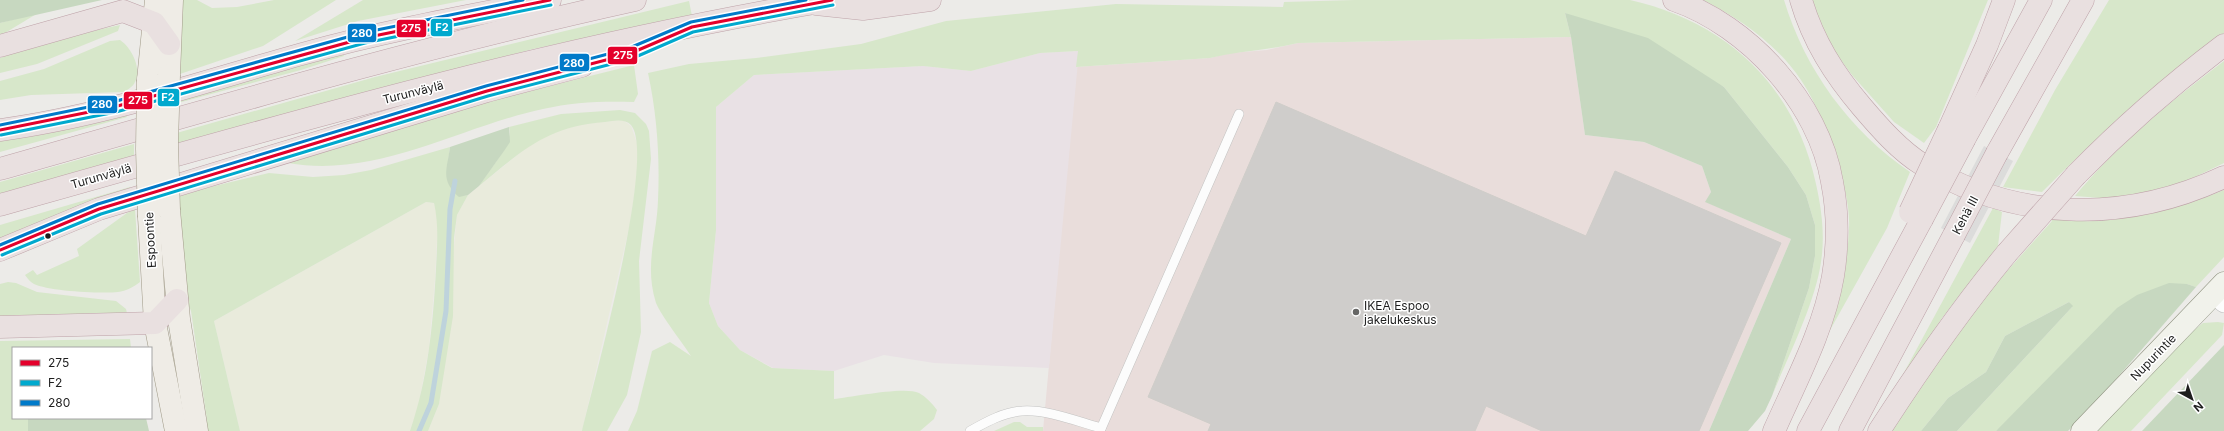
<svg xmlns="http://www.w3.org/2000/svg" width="2224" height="431" font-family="Inter,sans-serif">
<rect width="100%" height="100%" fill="#ecebe8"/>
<!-- commercial -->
<polygon fill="#e9dddb" points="1571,37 1585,135 1644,142 1702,166 1711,192 1706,202 1791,239 1709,431 1043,431 1076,67 1210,58 1230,53 1267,50 1298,43"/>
<!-- industrial -->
<polygon fill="#e9e1e5" points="1079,51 1049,368 934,363 884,355 834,371 773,368 740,350 718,326 709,303 716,230 716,107 754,75 923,66 971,71 1040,53"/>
<!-- farmland -->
<g fill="#e9ebdc">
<polygon points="623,120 631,126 638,146 638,168 630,224 582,431 428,431 439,404 457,215 468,195 531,144 554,132 587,123"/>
<polygon points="426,202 434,203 438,220 435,279 429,348 418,408 410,431 240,431 214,321"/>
</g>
<!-- grass -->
<g fill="#d7e7ca">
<polygon points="183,0 197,0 212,8 237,7 274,0 336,0 263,46 177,75"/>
<polygon points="363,0 466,0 358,21 295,41"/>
<path d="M 1355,0 L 1630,0 C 1727,22 1795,86 1816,184 C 1822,211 1825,236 1821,262 C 1815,304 1788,356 1772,396 L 1809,288 L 1815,256 L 1815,225 L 1806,195 L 1788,167 L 1724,87 L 1565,13 L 1571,37 L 1298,43 C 1269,50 1239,51 1210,58 L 1076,67 L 1078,51 L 1040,53 L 971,71 L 923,66 L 754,75 L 716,107 L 716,230 L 709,303 L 718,326 L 740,350 L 772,368 L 834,371 L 834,399 C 852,397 905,386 919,393 C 926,397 932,403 937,410 L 934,419 L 920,431 L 628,431 L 637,411 L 652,351 L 670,342 L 691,356 C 682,342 662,317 656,303 C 644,265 657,236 658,200 C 660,157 657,115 648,73 L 689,64 L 756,58 L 861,44 L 946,21 L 1116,4 L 1283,7 L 1284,2 Z"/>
<path d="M 1703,0 L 1784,0 C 1805,70 1850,131 1910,172 L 1887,228 L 1824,341 C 1835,304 1848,267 1849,228 C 1850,206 1844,185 1837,163 C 1829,135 1817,104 1801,80 C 1778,45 1739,18 1703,0 Z"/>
<polygon points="1809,0 1988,0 1936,127 1924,143 1894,122 1852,75 1822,35"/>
<path d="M 2109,0 L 2224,0 L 2224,33 C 2159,81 2099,135 2042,192 L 2003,187 L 2055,90 Z"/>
<polygon points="689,1 692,16 533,49 173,146 173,134 375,77"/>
<polygon points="38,13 0,36 0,23"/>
<polygon points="120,25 118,31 37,64 0,73 0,58 47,41"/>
<path d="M 120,40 C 132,48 143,70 134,84 C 132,87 127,90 124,92 L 31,95 L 0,100 L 0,81 L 44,69 L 110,41 Z"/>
<polygon points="344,53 344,56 301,70 174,104 173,98"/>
<path d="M 2224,61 L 2224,163 L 2166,191 L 2126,200 L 2075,196 C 2117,145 2171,101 2224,61 Z"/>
<path d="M 634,65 L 638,94 L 634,102 C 603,101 573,102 543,109 C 459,127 376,179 288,163 L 498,99 Z"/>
<path d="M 620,110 L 635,113 L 646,124 L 649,131 L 651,159 L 639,261 L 641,332 L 627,395 L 607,431 L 582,431 C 593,385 657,155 631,125 C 624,118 614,121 605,122 C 547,126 522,151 479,186 C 488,171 514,144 509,127 L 561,114 Z"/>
<polygon points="126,114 127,117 0,152 0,140"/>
<polygon points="134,144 134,157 0,195 0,182"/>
<path d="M 450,147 L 448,162 L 459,196 L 468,195 L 457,215 L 454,238 L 453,316 L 439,404 L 428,431 L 410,431 C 428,379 433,324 436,269 C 437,247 439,225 434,203 L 426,202 L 214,321 L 240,431 L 206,431 L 207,420 L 191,311 L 186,299 L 173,196 L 269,173 L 313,177 L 344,175 L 371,170 Z"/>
<polygon points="130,187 131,191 0,241 0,225"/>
<path d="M 2224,190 L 2224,257 L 2196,287 L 2187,284 L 1996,431 L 1957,431 L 2072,307 L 2069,302 L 2005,336 L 1986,372 L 1948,398 L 1921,431 L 1891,431 L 1952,341 L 1991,289 L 2052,221 L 2050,218 C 2064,219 2079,222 2093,221 C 2139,219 2182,207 2224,190 Z"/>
<polygon points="1993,208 2002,212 1998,246 1942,318 1894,391"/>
<path d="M 135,209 L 140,282 C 134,287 126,291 118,292 C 101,294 48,291 34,284 C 30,282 28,279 25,275 L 33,270 L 37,275 L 79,256 L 77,249 L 127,213 Z"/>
<polygon points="8,282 16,283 37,292 116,301 126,309 127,313 0,318 0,284"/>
<polygon points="2218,322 2224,323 2222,335 2131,431 2096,431 2188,335 2203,323"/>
<polygon points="130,339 131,348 13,348 13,418 28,418 28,431 0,431 0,341"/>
<polygon points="1014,422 1020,422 1027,427 1043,427 1043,431 994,431"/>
</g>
<!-- forest -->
<g fill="#c7d8c0">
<polygon points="0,0 102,0 0,23"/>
<polygon points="1565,13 1648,38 1724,87 1788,167 1806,195 1815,225 1815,256 1809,288 1772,396 1765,411 1748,431 1709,431 1791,239 1705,202 1711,192 1702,166 1644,142 1585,135 1571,37"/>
<path d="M 509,127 L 510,142 L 504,151 L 479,186 L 468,195 L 459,197 C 440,180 447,170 450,147 Z"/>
<polygon points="2169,283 2187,284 2196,287 2097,401 2068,431 1996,431 2117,308 2137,295"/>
<polygon points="2069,302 2073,306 1957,431 1921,431 1948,398 1986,372 2005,336"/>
<polygon points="2224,345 2224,431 2142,431"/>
<polygon points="28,418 146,418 149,431 28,431"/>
</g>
<!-- pier -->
<polygon fill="#dcdcdb" points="1984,146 2013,161 1970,243 1941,228"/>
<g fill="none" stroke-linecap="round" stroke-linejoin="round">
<!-- stream -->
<polyline stroke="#bed3dc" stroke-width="5" points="419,431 431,403 446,311 450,209 455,181"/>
</g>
<!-- building -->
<polygon fill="#cfcdcb" stroke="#cfcdc9" points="1276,102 1586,236 1615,171 1781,243 1699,431 1542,431 1486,406 1475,431 1208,431 1211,424 1148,397"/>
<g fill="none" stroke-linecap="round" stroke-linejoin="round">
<!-- lane casing -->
<g stroke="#c3c3c2" stroke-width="10">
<g id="lane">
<path d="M 970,431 C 986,422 1004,412 1022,411 C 1046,409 1079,422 1101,428"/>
<polyline points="1100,431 1239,114"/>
</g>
</g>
<!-- street casing -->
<g stroke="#c3c3c2" stroke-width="20">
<polyline id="street" points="2213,294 2224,303"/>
</g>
<!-- secondary casing -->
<g stroke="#919482" stroke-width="23">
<polyline id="secondary" points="2082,431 2224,283"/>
</g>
<!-- primary casing -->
<g stroke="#a09a87" stroke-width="23">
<g id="primary">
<polyline points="169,75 172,0"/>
<polyline points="148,80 156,0"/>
<polyline points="169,210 179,319 197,431"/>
<polyline points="149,217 155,323 176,431"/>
</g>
</g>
<!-- highway casing -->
<g stroke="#bea2a8" stroke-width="23">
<g id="highway">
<path d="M 1674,0 C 1749,26 1819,103 1832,182 C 1838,212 1838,245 1833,276 C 1824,329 1796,381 1774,431"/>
<path d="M 1801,0 C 1813,41 1834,74 1862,107 C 1879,127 1900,151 1923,165 C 2016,222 2126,223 2224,177"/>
<polyline points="816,4 863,9 930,0"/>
<polyline points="0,46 123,11 154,23 169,44"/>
<polyline points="1949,129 1987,45 2004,0"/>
<path d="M 0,130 C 103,116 202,82 302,54 C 384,31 467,16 550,0"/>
<polyline points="1965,138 2041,0"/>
<polyline points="1997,153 2083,0"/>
<path d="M 0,169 C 211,109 421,47 635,0"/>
<path d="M 2076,175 C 2122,128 2171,85 2224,45"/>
<path d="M 0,205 C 274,127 550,47 832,0"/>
<polyline points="0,250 99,209 487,91 582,66"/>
<polyline points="0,327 155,323 177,300"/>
<polyline points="1808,431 1922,219"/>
<polyline points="1850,431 1954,235"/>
<path d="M 1879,431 C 1919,369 1960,310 2007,253"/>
</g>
</g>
<!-- lane -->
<use href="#lane" stroke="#fcfcfc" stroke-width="9"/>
<!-- street -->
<use href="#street" stroke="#fcfcfc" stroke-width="19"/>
<!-- secondary -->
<use href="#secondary" stroke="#f1f2eb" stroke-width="22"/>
<!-- primary -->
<use href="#primary" stroke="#efece6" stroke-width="22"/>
<!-- highway -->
<use href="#highway" stroke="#e9e0e0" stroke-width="22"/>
<!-- primary-bridge casing -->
<g stroke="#a09a87" stroke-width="23" stroke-linecap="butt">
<g id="primary-bridge">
<polyline points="148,80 147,149 149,217"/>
<polyline points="169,210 167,144 169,75"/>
</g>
</g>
<!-- highway-bridge casing -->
<g stroke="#bea2a8" stroke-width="23" stroke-linecap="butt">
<g id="highway-bridge">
<polyline points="1910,212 1949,129"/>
<polyline points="1922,219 1965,138"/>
<polyline points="1954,235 1997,153"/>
<polyline points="2007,253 2076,175"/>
</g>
</g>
<!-- primary-bridge -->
<use href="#primary-bridge" stroke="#efece6" stroke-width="22"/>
<!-- highway-bridge -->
<use href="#highway-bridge" stroke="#e9e0e0" stroke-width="22"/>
<!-- bus-1 casing -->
<g stroke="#fff" stroke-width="6">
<g id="bus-1">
<polyline points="0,130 114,107 364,38 550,0"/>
<polyline points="0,250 99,209 487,91 629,54 692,27 832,0"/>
</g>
</g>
<!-- bus-2 casing -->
<g stroke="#fff" stroke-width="6">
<g id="bus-2">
<polyline points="1,135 116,112 365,43 551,5"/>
<polyline points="2,255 101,214 488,96 631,59 693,32 833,5"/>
</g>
</g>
<!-- bus-3 casing -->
<g stroke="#fff" stroke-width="6">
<g id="bus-3">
<polyline points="0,125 113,102 362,33 523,0"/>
<polyline points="0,245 98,204 486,86 627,49 691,22 806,0"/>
</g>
</g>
<!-- bus-1 -->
<use href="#bus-1" stroke="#e4002b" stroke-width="3"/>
<!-- bus-2 -->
<use href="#bus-2" stroke="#00a9ce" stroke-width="3"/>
<!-- bus-3 -->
<use href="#bus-3" stroke="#007ac9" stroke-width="3"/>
</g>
<!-- markers -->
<circle fill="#1e1e1e" stroke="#fff" stroke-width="1.5" cx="48" cy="236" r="3.5"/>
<circle fill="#666665" stroke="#fff" stroke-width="1.5" cx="1356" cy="312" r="4"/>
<g text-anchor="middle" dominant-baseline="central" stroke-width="3" stroke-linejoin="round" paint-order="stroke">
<!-- street labels -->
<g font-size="12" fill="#1e1e1e" stroke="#fff">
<text transform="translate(413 92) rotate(-14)">Turunväylä</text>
<text transform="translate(101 176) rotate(-16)">Turunväylä</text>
<text transform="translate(1965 215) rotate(-62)">Kehä III</text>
<text transform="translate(150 240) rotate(-93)">Espoontie</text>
<text transform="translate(2153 357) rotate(-46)">Nupurintie</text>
</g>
<!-- poi labels -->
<g font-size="12" fill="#1e1e1e" stroke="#fff" text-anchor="start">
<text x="1364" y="305">IKEA Espoo<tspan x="1364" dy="14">jakelukeskus</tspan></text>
</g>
</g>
<g stroke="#fff" stroke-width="1.5">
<rect x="430" y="18" width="23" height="19" rx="4" fill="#00a9ce"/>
<rect x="396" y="19" width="31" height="19" rx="4" fill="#e4002b"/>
<rect x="347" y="23" width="30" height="20" rx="4" fill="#007ac9"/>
<rect x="607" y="46" width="31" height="19" rx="4" fill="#e4002b"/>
<rect x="559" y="53" width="31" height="19" rx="4" fill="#007ac9"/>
<rect x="157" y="88" width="23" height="19" rx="4" fill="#00a9ce"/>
<rect x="123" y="91" width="30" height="19" rx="4" fill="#e4002b"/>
<rect x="87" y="95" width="31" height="19" rx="4" fill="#007ac9"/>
</g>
<g font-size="11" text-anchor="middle" font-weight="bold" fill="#fff">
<text x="442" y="31">F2</text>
<text x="411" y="32">275</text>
<text x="362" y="37">280</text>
<text x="623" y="59">275</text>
<text x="574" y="67">280</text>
<text x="168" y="101">F2</text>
<text x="138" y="104">275</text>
<text x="102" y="108">280</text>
</g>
<!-- legend -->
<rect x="12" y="347" width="140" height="72" fill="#ffffff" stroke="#a5a5a5"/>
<rect x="20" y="360" width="20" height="6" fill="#e4002b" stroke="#a5a5a5"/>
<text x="48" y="367" font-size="12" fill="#1e1e1e">275</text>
<rect x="20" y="380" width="20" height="6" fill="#00a9ce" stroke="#a5a5a5"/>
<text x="48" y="387" font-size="12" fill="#1e1e1e">F2</text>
<rect x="20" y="400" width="20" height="6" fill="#007ac9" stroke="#a5a5a5"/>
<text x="48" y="407" font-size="12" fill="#1e1e1e">280</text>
<!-- north arrow -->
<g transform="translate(2192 399) rotate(140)" stroke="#ffffff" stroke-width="3" paint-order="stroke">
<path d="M0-3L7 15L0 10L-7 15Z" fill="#1e1e1e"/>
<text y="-6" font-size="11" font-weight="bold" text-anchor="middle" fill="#1e1e1e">N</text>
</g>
</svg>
